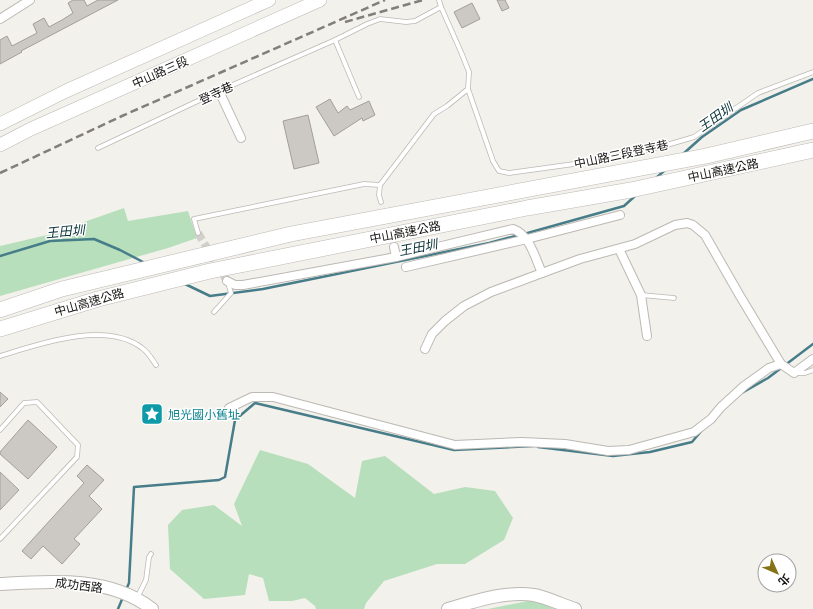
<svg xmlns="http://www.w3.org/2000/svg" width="813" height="609" font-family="Manrope,'Noto Sans TC',sans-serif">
<rect width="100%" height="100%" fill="#f3f1eb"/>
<!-- green -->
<g fill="#b7dfbb">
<polygon points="124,208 128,221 188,211 197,238 168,248 0,296 0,246 47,235"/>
<polygon points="260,450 308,464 355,498 362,461 385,456 434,494 465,487 495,491 513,518 504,540 465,564 437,564 384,581 366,603 364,609 316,609 315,606 305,598 292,601 269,601 263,578 249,574 245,595 204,599 170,569 168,525 182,510 214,505 242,526 234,504"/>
<polygon points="533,600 554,609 488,609"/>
</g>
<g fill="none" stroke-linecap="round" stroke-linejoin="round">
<!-- stream -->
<g stroke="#477d89" stroke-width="2.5">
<polyline points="683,154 702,137 741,110 813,79"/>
<polyline points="656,178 664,171"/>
<polyline points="524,234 624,206 635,196"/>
<polyline points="0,256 50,241 94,239 120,250 145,263"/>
<polyline points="185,284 210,296 263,289 489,243 519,235"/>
<polyline points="740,394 768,378 813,344"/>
<polyline points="538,447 613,456 650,452 692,442 703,429"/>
<polyline points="126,590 129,583 134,487 219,480 225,477 235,420 255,403 454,450 533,446"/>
<polyline points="118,609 123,597"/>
</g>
</g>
<!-- building -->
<g fill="#ccc9c4" stroke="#a29f9a">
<polygon points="73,0 84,0 87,6 98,0 118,0 21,51 22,52 0,64 0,40 7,36 12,46 37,33 33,24 44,18 49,27 62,20 73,13 68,3"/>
<polygon points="497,0 505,0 509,8 502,11"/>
<polygon points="472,3 480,19 462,28 454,12"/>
<polygon points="330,99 338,113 347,106 350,110 369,101 375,115 363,121 362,118 334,136 316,107"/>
<polygon points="308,115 319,163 294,169 283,121"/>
<polygon points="0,392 8,399 0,407"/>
<polygon points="28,420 57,447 28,479 0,454 0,452"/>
<polygon points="87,465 104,480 89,496 102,509 74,539 80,544 62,564 43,546 31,559 22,551 84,483 77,476"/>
<polygon points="0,472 19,490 0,510"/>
</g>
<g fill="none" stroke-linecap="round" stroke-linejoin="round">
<!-- street-tunnel -->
<polyline stroke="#d2d0cb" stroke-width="8" stroke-dasharray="8 4" stroke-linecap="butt" points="198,233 227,281"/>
<!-- lane casing -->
<g stroke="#bcb9b4" stroke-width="5.5">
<g id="lane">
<polyline points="335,40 359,97"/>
<polyline points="468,89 493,161 499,171 509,173 574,164 660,147 694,137 758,93 813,72"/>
<polyline points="98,148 219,91 335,40 367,24 380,19 406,22 415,21 441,7"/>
<polyline points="381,202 379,195 380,185 434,114 447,106 468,89 469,72 461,52 441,7 439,0"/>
<polyline points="198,233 194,219 364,184 380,185"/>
<polyline points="641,295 674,298"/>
<polyline points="214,312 231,293 228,283"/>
<path d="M 0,356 C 39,344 106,320 142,348 C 148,352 152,359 156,365"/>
<polyline points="796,373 805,373 813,370"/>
<polyline points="0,430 24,403 37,402 78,445 77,457 0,539"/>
<polyline points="137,598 146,580 149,557 151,554"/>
</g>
</g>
<!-- street casing -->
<g stroke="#bcb9b4" stroke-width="10">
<g id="street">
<polyline points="0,19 30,0"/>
<polyline points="219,91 241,138"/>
<path d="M 394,247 L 396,257 L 513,229 C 530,235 535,258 542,273 L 580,259 L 635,244 L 675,225 L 687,223 L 693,225 L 705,235 L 740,296 L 781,364 L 794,373 L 813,359"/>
<polyline points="619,249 641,295 647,336"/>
<polyline points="406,267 527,239 620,215"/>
<polyline points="227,281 235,285 243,285 396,257"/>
<polyline points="425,349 432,334 445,321 464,306 491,292 542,273"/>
<polyline points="229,408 252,397 273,397 455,445 522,442 565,444 608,451 629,450 694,432 711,419 721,407 744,386 769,368 781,364"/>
</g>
</g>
<!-- secondary casing -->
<g stroke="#bcb9b4" stroke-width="14">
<g id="secondary">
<path d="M 0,584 C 50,581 110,576 152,609"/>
<path d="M 448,609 C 476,601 504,591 534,595 C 545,597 563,605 575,609"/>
</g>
</g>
<!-- primary casing -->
<g stroke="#bcb9b4" stroke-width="14">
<g id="primary">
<polyline points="0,124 66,91 269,0"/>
<polyline points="0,145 31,129 320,0"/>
</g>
</g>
<!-- highway casing -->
<g stroke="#bcb9b4" stroke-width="16">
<g id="highway">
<polyline points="0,310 62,289 291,234 706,156 813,131"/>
<polyline points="0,329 98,299 210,271 527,208 631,190 813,150"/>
</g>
</g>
<!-- lane -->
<use href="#lane" stroke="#fff" stroke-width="4"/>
<!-- street -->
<use href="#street" stroke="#fff" stroke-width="8"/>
<!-- secondary -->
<use href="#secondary" stroke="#fff" stroke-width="12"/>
<!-- primary -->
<use href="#primary" stroke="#fff" stroke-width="13"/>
<!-- highway -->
<use href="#highway" stroke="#fff" stroke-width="15"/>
<!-- rail -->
<g stroke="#817f7b" stroke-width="2.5" stroke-dasharray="8 4" stroke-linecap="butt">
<polyline points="345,22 423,0"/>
<polyline points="0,173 122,116 385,0"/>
</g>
</g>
<!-- icons -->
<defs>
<g id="sight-square" transform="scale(1.15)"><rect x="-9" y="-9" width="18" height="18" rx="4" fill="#0f9aa8" stroke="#fff"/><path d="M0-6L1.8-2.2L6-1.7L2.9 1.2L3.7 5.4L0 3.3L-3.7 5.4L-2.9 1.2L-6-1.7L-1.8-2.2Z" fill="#fff"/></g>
</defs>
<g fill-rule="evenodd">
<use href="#sight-square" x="152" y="414"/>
</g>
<g text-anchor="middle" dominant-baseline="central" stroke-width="3" stroke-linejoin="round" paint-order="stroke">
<!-- street labels -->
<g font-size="12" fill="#161513" stroke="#fff">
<text transform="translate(160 72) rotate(-24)">中山路三段</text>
<text transform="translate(216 93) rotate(-25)">登寺巷</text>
<text transform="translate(621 154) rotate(-12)">中山路三段登寺巷</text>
<text transform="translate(723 170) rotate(-12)">中山高速公路</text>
<text transform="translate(405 232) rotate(-11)">中山高速公路</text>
<text transform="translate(89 302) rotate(-16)">中山高速公路</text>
<text transform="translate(79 585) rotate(7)">成功西路</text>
</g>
<!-- culture labels -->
<g font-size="12" fill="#0d838f" stroke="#fff" text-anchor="start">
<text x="168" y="414">旭光國小舊址</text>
</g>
<!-- water labels -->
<g font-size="13" font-style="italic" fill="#083037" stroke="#fff">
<text transform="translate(715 117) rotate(-35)">王田圳</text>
<text transform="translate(65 231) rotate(-5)">王田圳</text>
<text transform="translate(418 247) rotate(-11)">王田圳</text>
</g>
</g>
<!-- north arrow -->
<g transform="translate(777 573) rotate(135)"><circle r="19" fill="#ffffff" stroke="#a2a1a1"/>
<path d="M0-3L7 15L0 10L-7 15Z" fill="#837314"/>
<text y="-6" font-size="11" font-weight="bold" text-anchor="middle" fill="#161513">北</text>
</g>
</svg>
